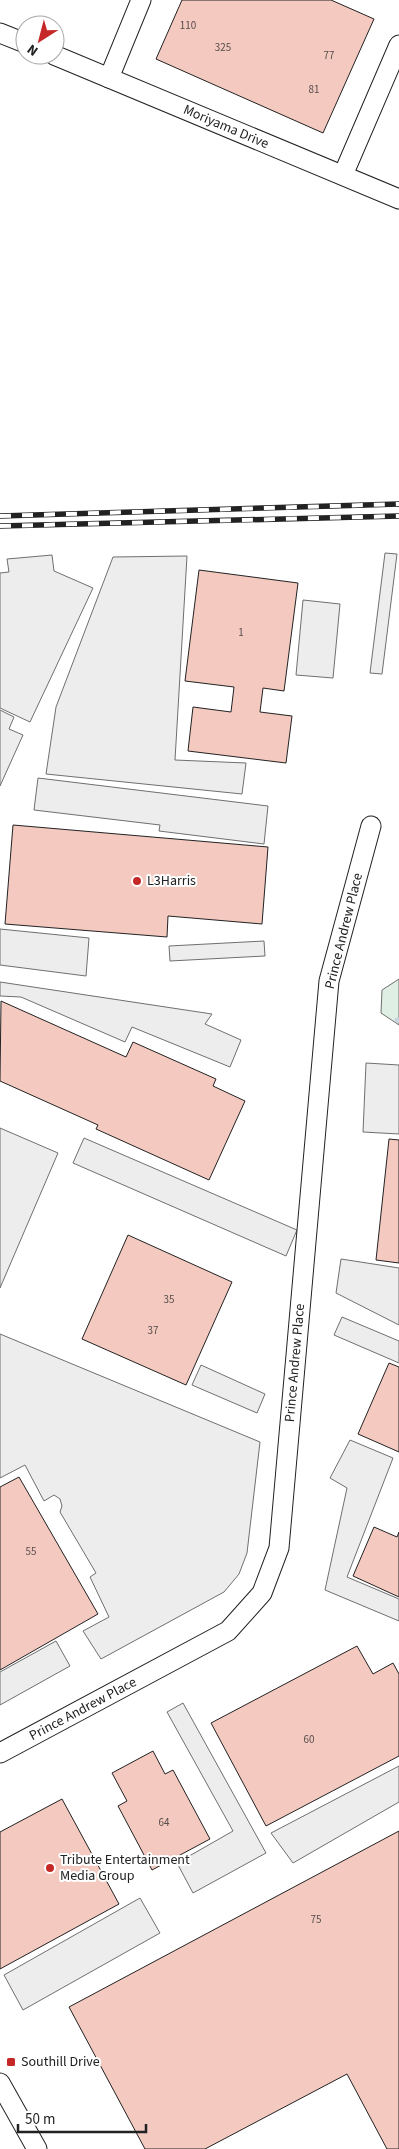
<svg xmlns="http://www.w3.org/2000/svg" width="399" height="2149" font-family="'Source Sans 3',sans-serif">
<rect width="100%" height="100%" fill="#fff"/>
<!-- green -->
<polygon fill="#e0efe3" stroke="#6f6f6f" points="399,979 399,1025 381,1013 382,990"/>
<!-- parking -->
<g fill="#ededed" stroke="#6f6f6f">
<polygon points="385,553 397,554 382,674 370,673"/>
<polygon points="52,555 54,571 93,588 30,722 0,708 0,573 9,572 7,559"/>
<polygon points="187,556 175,760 246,763 242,794 46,774 56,707 113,557"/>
<polygon points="303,600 340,604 333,678 296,675"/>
<polygon points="0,710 14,717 9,729 23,735 0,786"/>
<polygon points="38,778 268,806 264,844 159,831 160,825 34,810"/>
<polygon points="0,929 89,938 86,976 0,965"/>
<polygon points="264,941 265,956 170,961 169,946"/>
<polygon points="0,982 212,1014 205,1024 241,1040 230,1067 132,1027 125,1042 21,997 0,996"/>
<polygon points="366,1063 399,1065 399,1134 363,1132"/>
<polygon points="0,1128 58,1153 0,1288"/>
<polygon points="84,1138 297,1230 286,1256 73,1163"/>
<polygon points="341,1259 399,1268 399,1325 336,1293"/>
<polygon points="342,1317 399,1341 399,1363 334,1335"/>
<polygon points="0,1334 260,1442 247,1553 239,1574 224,1592 101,1659 83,1631 109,1617 90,1577 96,1573 60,1512 62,1506 60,1499 54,1495 44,1501 25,1465 0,1478"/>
<polygon points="201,1365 265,1394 257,1413 192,1385"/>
<polygon points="350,1440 393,1458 347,1577 399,1599 399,1621 325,1590 347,1488 330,1478"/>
<polygon points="56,1641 70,1666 0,1705 0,1672"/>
<polygon points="183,1703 266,1853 193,1893 177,1863 233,1831 167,1712"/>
<polygon points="399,1766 399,1802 293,1863 271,1833"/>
<polygon points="140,1898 160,1933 23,2010 4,1975"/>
</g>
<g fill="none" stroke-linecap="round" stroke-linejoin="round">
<!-- stream -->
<polyline stroke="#c7d3dd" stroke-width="5" points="397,1020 399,1020"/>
</g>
<!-- building -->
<g fill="#f3c9c0" stroke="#222">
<polygon points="182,0 331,0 374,19 323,133 156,59"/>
<polygon points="199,570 298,583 284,691 263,688 260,712 292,716 286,763 188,751 193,707 231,712 234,687 185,681"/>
<polygon points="13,825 268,847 262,924 168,916 167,937 5,924"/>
<polygon points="1,1001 126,1057 133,1042 216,1079 213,1086 245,1101 209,1180 96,1129 98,1125 0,1081"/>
<polygon points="389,1139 399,1140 399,1263 376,1260"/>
<polygon points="128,1235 232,1282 186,1385 82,1339"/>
<polygon points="389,1363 399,1367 399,1452 358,1434"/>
<polygon points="19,1477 98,1614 0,1670 0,1487"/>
<polygon points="374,1527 397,1537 399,1532 399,1597 353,1576"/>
<polygon points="357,1646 373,1674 393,1663 399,1674 399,1756 266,1826 211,1723"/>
<polygon points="153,1751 165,1774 173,1770 210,1839 152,1870 118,1806 127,1801 112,1773"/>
<polygon points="62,1799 119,1904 0,1969 0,1832"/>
<polygon points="399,1831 399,2149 387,2149 347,2074 205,2149 145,2149 69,2007"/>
</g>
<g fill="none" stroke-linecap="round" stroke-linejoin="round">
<!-- minor casing -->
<g stroke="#222" stroke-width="21">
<g id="minor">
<polyline points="0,33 25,43"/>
<polyline points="54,55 399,199"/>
<polyline points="109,78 141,0"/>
<polyline points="343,175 399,45"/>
<polyline points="0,1753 228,1631 262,1593 279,1548 329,981 371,826"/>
<polyline points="0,2083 37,2149"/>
</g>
</g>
<!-- minor -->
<use href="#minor" stroke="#fff" stroke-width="19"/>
<!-- rail casing -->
<g stroke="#222" stroke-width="5.5">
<g id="rail">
<polyline points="0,516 399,504"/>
<polyline points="0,526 399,516"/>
</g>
</g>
<!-- rail -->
<use href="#rail" stroke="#fff" stroke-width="4" stroke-dasharray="11" stroke-linecap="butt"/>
</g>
<!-- markers -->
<g fill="#c62828" stroke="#fff" stroke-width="2">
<circle cx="137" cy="881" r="5"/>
<circle cx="50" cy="1868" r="5"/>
<rect x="6" y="2057" width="10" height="10" rx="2.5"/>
</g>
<g text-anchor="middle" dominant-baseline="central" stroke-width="4" stroke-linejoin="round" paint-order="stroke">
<!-- number labels -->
<g font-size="11" fill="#564c4a">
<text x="188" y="25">110</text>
<text x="223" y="47">325</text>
<text x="329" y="55">77</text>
<text x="314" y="89">81</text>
<text x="241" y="632">1</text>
<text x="169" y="1299">35</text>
<text x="153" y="1330">37</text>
<text x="31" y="1551">55</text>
<text x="309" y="1739">60</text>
<text x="164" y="1822">64</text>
<text x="316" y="1919">75</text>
</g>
<!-- street labels -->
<g font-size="14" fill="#222" stroke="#fff">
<text transform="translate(226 127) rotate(23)">Moriyama Drive</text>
<text transform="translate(344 931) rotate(-76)">Prince Andrew Place</text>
<text transform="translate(295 1363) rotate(-85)">Prince Andrew Place</text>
<text transform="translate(83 1709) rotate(-28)">Prince Andrew Place</text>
</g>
<!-- poi labels -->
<g font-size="14" fill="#222" stroke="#fff" text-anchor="start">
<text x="147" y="881">L3Harris</text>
<text x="60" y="1860">Tribute Entertainment<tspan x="60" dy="16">Media Group</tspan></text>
<text x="21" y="2062">Southill Drive</text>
</g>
</g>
<!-- north arrow -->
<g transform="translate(40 40) rotate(216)"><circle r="24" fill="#ffffff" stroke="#a7a7a7"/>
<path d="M0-4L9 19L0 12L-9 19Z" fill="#c62828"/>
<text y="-8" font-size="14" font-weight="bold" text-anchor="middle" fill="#222222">N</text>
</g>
<!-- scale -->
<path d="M18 2124v8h128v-8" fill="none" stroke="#222222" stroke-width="2.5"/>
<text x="25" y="2124" font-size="15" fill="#222222" stroke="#ffffff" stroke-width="4" paint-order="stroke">50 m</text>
</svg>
